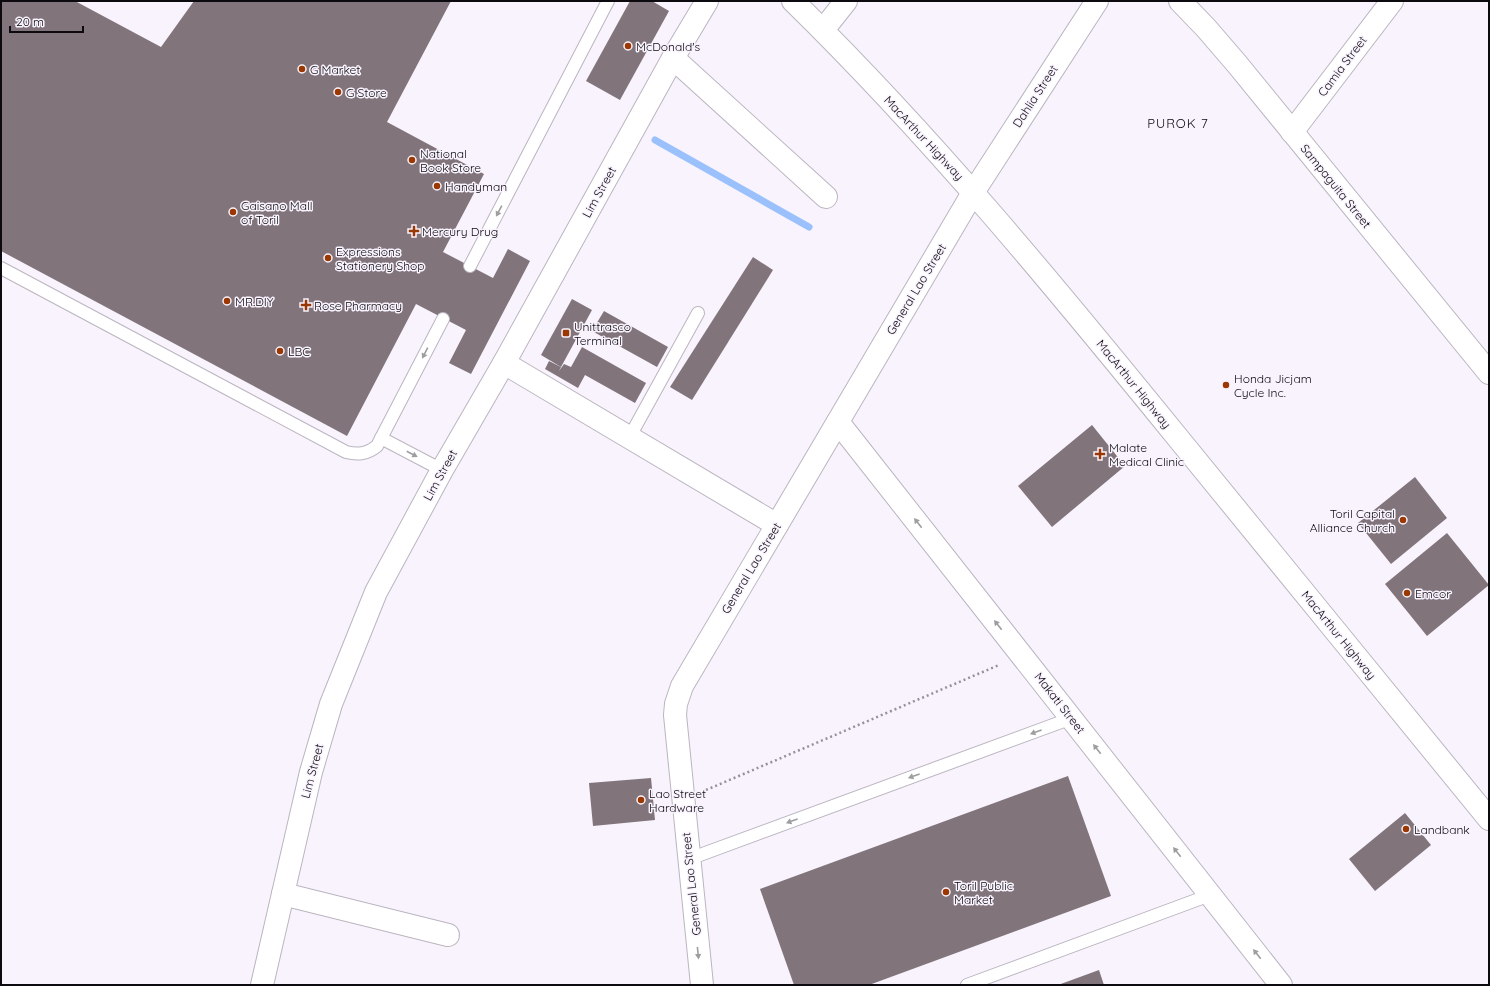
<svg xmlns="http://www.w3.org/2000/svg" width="1490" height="986" font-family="Quicksand,sans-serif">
<rect width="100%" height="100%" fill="#f9f3fe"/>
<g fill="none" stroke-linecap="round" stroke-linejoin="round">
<!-- stream -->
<polyline stroke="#9ac1fb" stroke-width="7" points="655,140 809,227"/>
</g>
<!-- building -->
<g fill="#81757b">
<polygon points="1,1 75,1 161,47 194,1 451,1 387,122 484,174 443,252 493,278 508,249 530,261 471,374 449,363 466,330 416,304 347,436 1,251"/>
<polygon points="630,1 652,1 669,11 620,100 586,81"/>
<polygon points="753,257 773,270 692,400 670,387"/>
<polygon points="572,299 592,310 561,367 541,355"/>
<polygon points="604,311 668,347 657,367 592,331"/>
<polygon points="582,347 646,383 635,403 585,375 578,388 545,369 549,361 561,367 559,371 564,364 571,367"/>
<polygon points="1092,425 1125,466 1052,527 1018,486"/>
<polygon points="1415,477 1447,518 1391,564 1358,523"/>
<polygon points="1447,533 1489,585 1427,636 1385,584"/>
<polygon points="1068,776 1111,896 869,985 794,985 760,889"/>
<polygon points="651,778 655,820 593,826 589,783"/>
<polygon points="1405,813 1431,845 1375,891 1349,859"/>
<polygon points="1099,970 1104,985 1058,985"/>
</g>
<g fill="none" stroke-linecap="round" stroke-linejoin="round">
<!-- service casing -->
<g stroke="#bbb5c0" stroke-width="14">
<g id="service">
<polyline points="470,266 608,1"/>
<path d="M 1,268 L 346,452 C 358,455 367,454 377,446 L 443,319"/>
<polyline points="381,438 442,470"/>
<polyline points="629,438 698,313"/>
<polyline points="689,859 1072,718"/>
<polyline points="967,985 1210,895"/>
</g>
</g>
<!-- minor casing -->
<g stroke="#bbb5c0" stroke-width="24">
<g id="minor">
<polyline points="1180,1 1206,28 1237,64 1489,373"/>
<polyline points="823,30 846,1"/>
<polyline points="673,58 826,197"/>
<polyline points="1292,132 1392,1"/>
<polyline points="504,363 777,525"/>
<polyline points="838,422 1281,985"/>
<polyline points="283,894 448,935"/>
<polyline points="702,985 675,715 676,704 682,686 974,191 1097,1"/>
</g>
</g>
<!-- tertiary casing -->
<g stroke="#bbb5c0" stroke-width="24">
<polyline id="tertiary" points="262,985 311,772 331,704 376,592 442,470 504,363 673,58 707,1"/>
</g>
<!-- trunk casing -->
<g stroke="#bbb5c0" stroke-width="24">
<path id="trunk" d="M 793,1 C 932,137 1056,288 1178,438 C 1282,565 1385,692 1489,819"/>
</g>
<!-- path -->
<polyline stroke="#959199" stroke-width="2.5" stroke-dasharray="2 3" stroke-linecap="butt" points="706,790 999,665"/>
<!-- service -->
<use href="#service" stroke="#fff" stroke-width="12"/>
<!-- minor -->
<use href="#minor" stroke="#fff" stroke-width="22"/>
<!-- tertiary -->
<use href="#tertiary" stroke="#fff" stroke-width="22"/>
<!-- trunk -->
<use href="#trunk" stroke="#fff" stroke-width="22"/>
</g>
<!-- one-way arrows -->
<defs><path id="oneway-solid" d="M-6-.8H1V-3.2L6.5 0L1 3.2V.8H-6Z"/></defs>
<g fill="#9e9d9f">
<use href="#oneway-solid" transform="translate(499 211) rotate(118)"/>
<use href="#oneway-solid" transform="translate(425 353) rotate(117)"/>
<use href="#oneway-solid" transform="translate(412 454) rotate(28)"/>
<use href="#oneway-solid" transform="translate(918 523) rotate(-128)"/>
<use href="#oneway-solid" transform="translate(998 625) rotate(-128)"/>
<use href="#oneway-solid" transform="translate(1036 732) rotate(160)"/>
<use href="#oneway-solid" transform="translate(1097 749) rotate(-128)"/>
<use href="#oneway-solid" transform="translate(914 776) rotate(160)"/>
<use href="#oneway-solid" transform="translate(792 821) rotate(160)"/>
<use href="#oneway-solid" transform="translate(1177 852) rotate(-128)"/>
<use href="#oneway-solid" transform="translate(698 953) rotate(84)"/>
<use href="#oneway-solid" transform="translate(1257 954) rotate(-128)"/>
</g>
<!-- markers -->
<g fill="#9b3701" stroke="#f9f3fe" stroke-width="1.5">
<circle cx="628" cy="46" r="4"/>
<circle cx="302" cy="69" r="4"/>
<circle cx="338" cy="92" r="4"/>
<circle cx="412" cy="160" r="4"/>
<circle cx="437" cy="186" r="4"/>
<circle cx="233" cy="212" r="4"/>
<path d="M412 225h4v4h4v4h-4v4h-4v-4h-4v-4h4z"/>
<circle cx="328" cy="258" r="4"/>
<circle cx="227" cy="301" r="4"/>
<path d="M304 299h4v4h4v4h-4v4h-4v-4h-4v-4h4z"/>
<rect x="562" y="329" width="8" height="8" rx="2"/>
<circle cx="280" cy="351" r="4"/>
<circle cx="1226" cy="385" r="4"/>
<path d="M1098 448h4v4h4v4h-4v4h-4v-4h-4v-4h4z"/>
<circle cx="1403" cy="520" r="4"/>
<circle cx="1407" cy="593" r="4"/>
<circle cx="641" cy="800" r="4"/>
<circle cx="1406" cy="829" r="4"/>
<circle cx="946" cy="892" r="4"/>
</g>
<g text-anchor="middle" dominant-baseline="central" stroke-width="3" stroke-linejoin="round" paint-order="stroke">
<!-- poi labels -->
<g font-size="12" fill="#0c0a0e" stroke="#f9f3fe" text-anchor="start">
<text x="636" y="46">McDonald's</text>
<text x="310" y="69">G Market</text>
<text x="346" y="92">G Store</text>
<text x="420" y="153">National<tspan x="420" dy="14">Book Store</tspan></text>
<text x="445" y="186">Handyman</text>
<text x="241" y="205">Gaisano Mall<tspan x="241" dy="14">of Toril</tspan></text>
<text x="422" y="231">Mercury Drug</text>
<text x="336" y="251">Expressions<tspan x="336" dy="14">Stationery Shop</tspan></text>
<text x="235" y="301">MR.DIY</text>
<text x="314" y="305">Rose Pharmacy</text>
<text x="574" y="326">Unittrasco<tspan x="574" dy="14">Terminal</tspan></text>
<text x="288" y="351">LBC</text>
<text x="1234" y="378">Honda Jicjam<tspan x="1234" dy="14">Cycle Inc.</tspan></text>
<text x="1109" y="447">Malate<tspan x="1109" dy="14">Medical Clinic</tspan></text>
<text x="1395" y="513" text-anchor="end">Toril Capital<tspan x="1395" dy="14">Alliance Church</tspan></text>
<text x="1415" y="593">Emcor</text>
<text x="649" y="793">Lao Street<tspan x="649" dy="14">Hardware</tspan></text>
<text x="1414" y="829">Landbank</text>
<text x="954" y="885">Toril Public<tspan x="954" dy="14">Market</tspan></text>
</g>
<!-- street labels -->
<g font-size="12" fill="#0c0a0e" stroke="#f9f3fe">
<text transform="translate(1342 66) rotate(-53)">Camia Street</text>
<text transform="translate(1035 96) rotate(-57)">Dahlia Street</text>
<text transform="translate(924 138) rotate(47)">MacArthur Highway</text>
<text transform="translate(1336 186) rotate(51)">Sampaguita Street</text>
<text transform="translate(599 192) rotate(-61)">Lim Street</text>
<text transform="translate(916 289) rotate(-59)">General Lao Street</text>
<text transform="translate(1134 384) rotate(51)">MacArthur Highway</text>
<text transform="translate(440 475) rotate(-61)">Lim Street</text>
<text transform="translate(751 568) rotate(-59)">General Lao Street</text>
<text transform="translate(1339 635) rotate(51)">MacArthur Highway</text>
<text transform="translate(1060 703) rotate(52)">Makati Street</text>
<text transform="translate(312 771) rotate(-75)">Lim Street</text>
<text transform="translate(691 884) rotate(-96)">General Lao Street</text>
</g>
<!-- neighbourhood labels -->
<g font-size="13" letter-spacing="1" fill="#0c0a0e" stroke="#f9f3fe">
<text x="1178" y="123">PUROK 7</text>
</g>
</g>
<!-- border -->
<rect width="1490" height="986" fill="none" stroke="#0c0a0e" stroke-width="4"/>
<!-- scale -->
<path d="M10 26v6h73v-6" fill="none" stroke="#0c0a0e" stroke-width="2"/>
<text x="16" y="26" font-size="12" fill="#0c0a0e" stroke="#f9f3fe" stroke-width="3" paint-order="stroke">20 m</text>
</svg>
